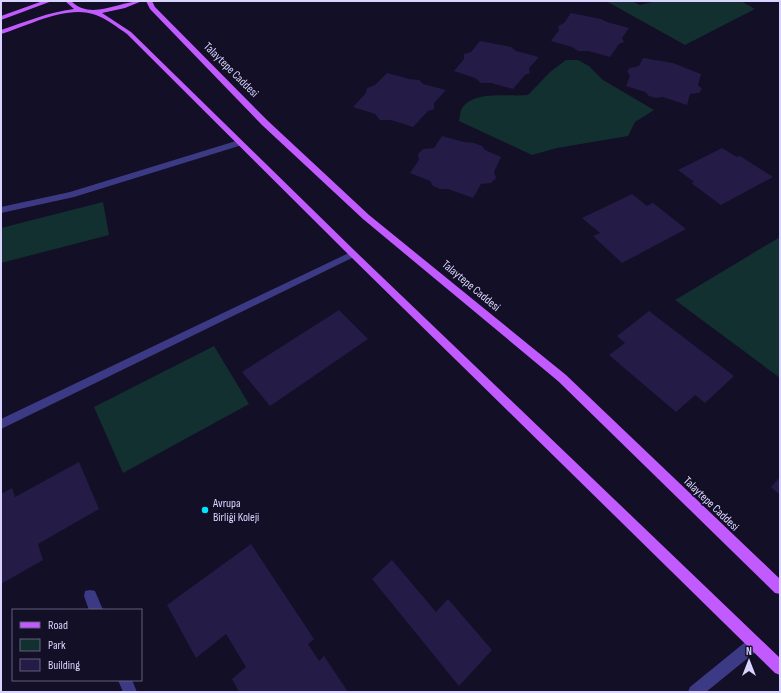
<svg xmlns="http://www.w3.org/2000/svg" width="781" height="693" font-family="'Sofia Sans Condensed',sans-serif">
<rect width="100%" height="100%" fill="#130f26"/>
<!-- green -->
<g fill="#12302f">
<polygon points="606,1 632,1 640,5 656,1 741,1 755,9 685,45"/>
<path d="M 566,60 L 578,60 L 589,66 L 603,80 L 654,110 L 635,122 L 628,136 L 557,148 L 532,155 L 459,121 C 460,117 460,111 462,108 C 475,90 508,97 528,95 L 550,72 Z"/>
<polygon points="103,202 109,235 1,263 1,228"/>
<polygon points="780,237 780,378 675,300"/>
<polygon points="214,346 249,404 123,473 94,407"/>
</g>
<!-- building -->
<g fill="#241b47">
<polygon points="571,13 601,19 607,22 629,28 622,38 624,42 619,44 610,57 588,51 578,51 572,47 551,41 559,30 558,26 564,23"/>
<polygon points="480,41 511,47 516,51 539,57 529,68 530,73 525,75 513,89 491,83 481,83 475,78 454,71 464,59 464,54 471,52"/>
<polygon points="643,58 673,63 701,74 698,85 702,89 699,93 690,94 687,105 663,97 656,98 649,96 645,92 626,86 630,76 627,71 630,68 639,66"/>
<polygon points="387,73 409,79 419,80 423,84 446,90 434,103 434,109 428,111 413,127 391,120 380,120 375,114 353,107 366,93 367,88 375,85"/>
<polygon points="442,136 464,142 474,143 482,146 485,150 501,157 494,172 496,178 491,183 481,184 473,198 448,189 440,189 433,186 430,181 410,173 419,160 418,154 423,149 434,148"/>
<polygon points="722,148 737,157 740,156 773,177 721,205 691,183 694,182 678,170"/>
<polygon points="632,194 647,206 653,203 686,229 622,263 593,236 600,233 582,218"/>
<polygon points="339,310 368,339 270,406 242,372"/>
<polygon points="649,311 734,376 705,403 695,395 676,412 609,355 625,343 617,336"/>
<polygon points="79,462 99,509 38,544 43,560 1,584 1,494 12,488 15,497"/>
<polygon points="780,477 780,495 771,487"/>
<polygon points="251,544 314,639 308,644 319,661 324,656 348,692 239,692 232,679 246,667 226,634 196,658 167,605"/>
<polygon points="392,560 436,612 448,599 492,650 459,686 372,579"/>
</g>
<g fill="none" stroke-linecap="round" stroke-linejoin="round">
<!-- minor -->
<g fill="#3d3a85" fill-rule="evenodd">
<polygon points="236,141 239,141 243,143 242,145 74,197 1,213 1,207 70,192"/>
<polygon points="353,251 357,254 356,256 1,429 1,419"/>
<polygon points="90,590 95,591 103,610 89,610 84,596 85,591"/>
<polygon points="754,637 759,639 761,644 759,649 706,692 688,692 690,687 749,639"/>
<polygon points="118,680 132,680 137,692 123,692"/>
</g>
<!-- major -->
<g fill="#c25bff" fill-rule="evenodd">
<polygon points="43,1 52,1 1,20 1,16"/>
<path d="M 65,1 L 71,1 C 91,21 119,1 142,1 L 125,8 L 102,13 L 131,32 L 356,252 L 780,658 L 780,675 L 775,673 L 350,256 L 127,34 C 117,27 107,19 96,15 C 67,4 28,26 1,34 L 1,30 C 25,22 49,12 74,9 Z"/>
<polygon points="146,1 152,1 155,7 268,121 369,215 566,375 780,579 780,594 775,593 558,381 363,219 262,125 150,9"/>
</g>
</g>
<!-- markers -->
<circle fill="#00e5ff" stroke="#130f26" stroke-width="1.5" cx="205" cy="510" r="4"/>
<g text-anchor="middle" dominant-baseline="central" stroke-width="3" stroke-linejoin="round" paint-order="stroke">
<!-- street labels -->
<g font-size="12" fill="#d9d4ff" stroke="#130f26">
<text transform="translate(231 70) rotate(45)">Talaytepe Caddesi</text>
<text transform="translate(471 286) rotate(40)">Talaytepe Caddesi</text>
<text transform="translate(711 504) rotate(44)">Talaytepe Caddesi</text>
</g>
<!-- poi labels -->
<g font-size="12" fill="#d9d4ff" stroke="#130f26" text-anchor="start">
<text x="213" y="503">Avrupa<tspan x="213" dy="14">Birliği Koleji</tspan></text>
</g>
</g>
<!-- border -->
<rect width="781" height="693" fill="none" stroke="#d9d4ff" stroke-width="4"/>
<!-- legend -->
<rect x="12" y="609" width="130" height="72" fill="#130f26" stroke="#625e7d"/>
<rect x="20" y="622" width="20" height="6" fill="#c25bff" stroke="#625e7d"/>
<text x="48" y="629" font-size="12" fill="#d9d4ff">Road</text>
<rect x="20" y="639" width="20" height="12" fill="#12302f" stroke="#625e7d"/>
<text x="48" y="649" font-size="12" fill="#d9d4ff">Park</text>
<rect x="20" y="659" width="20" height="12" fill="#241b47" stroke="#625e7d"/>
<text x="48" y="669" font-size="12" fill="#d9d4ff">Building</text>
<!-- north arrow -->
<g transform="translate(749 661)" stroke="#130f26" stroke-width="3" paint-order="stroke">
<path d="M0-3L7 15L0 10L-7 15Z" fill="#d9d4ff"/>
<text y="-6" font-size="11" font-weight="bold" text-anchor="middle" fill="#d9d4ff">N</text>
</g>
</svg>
